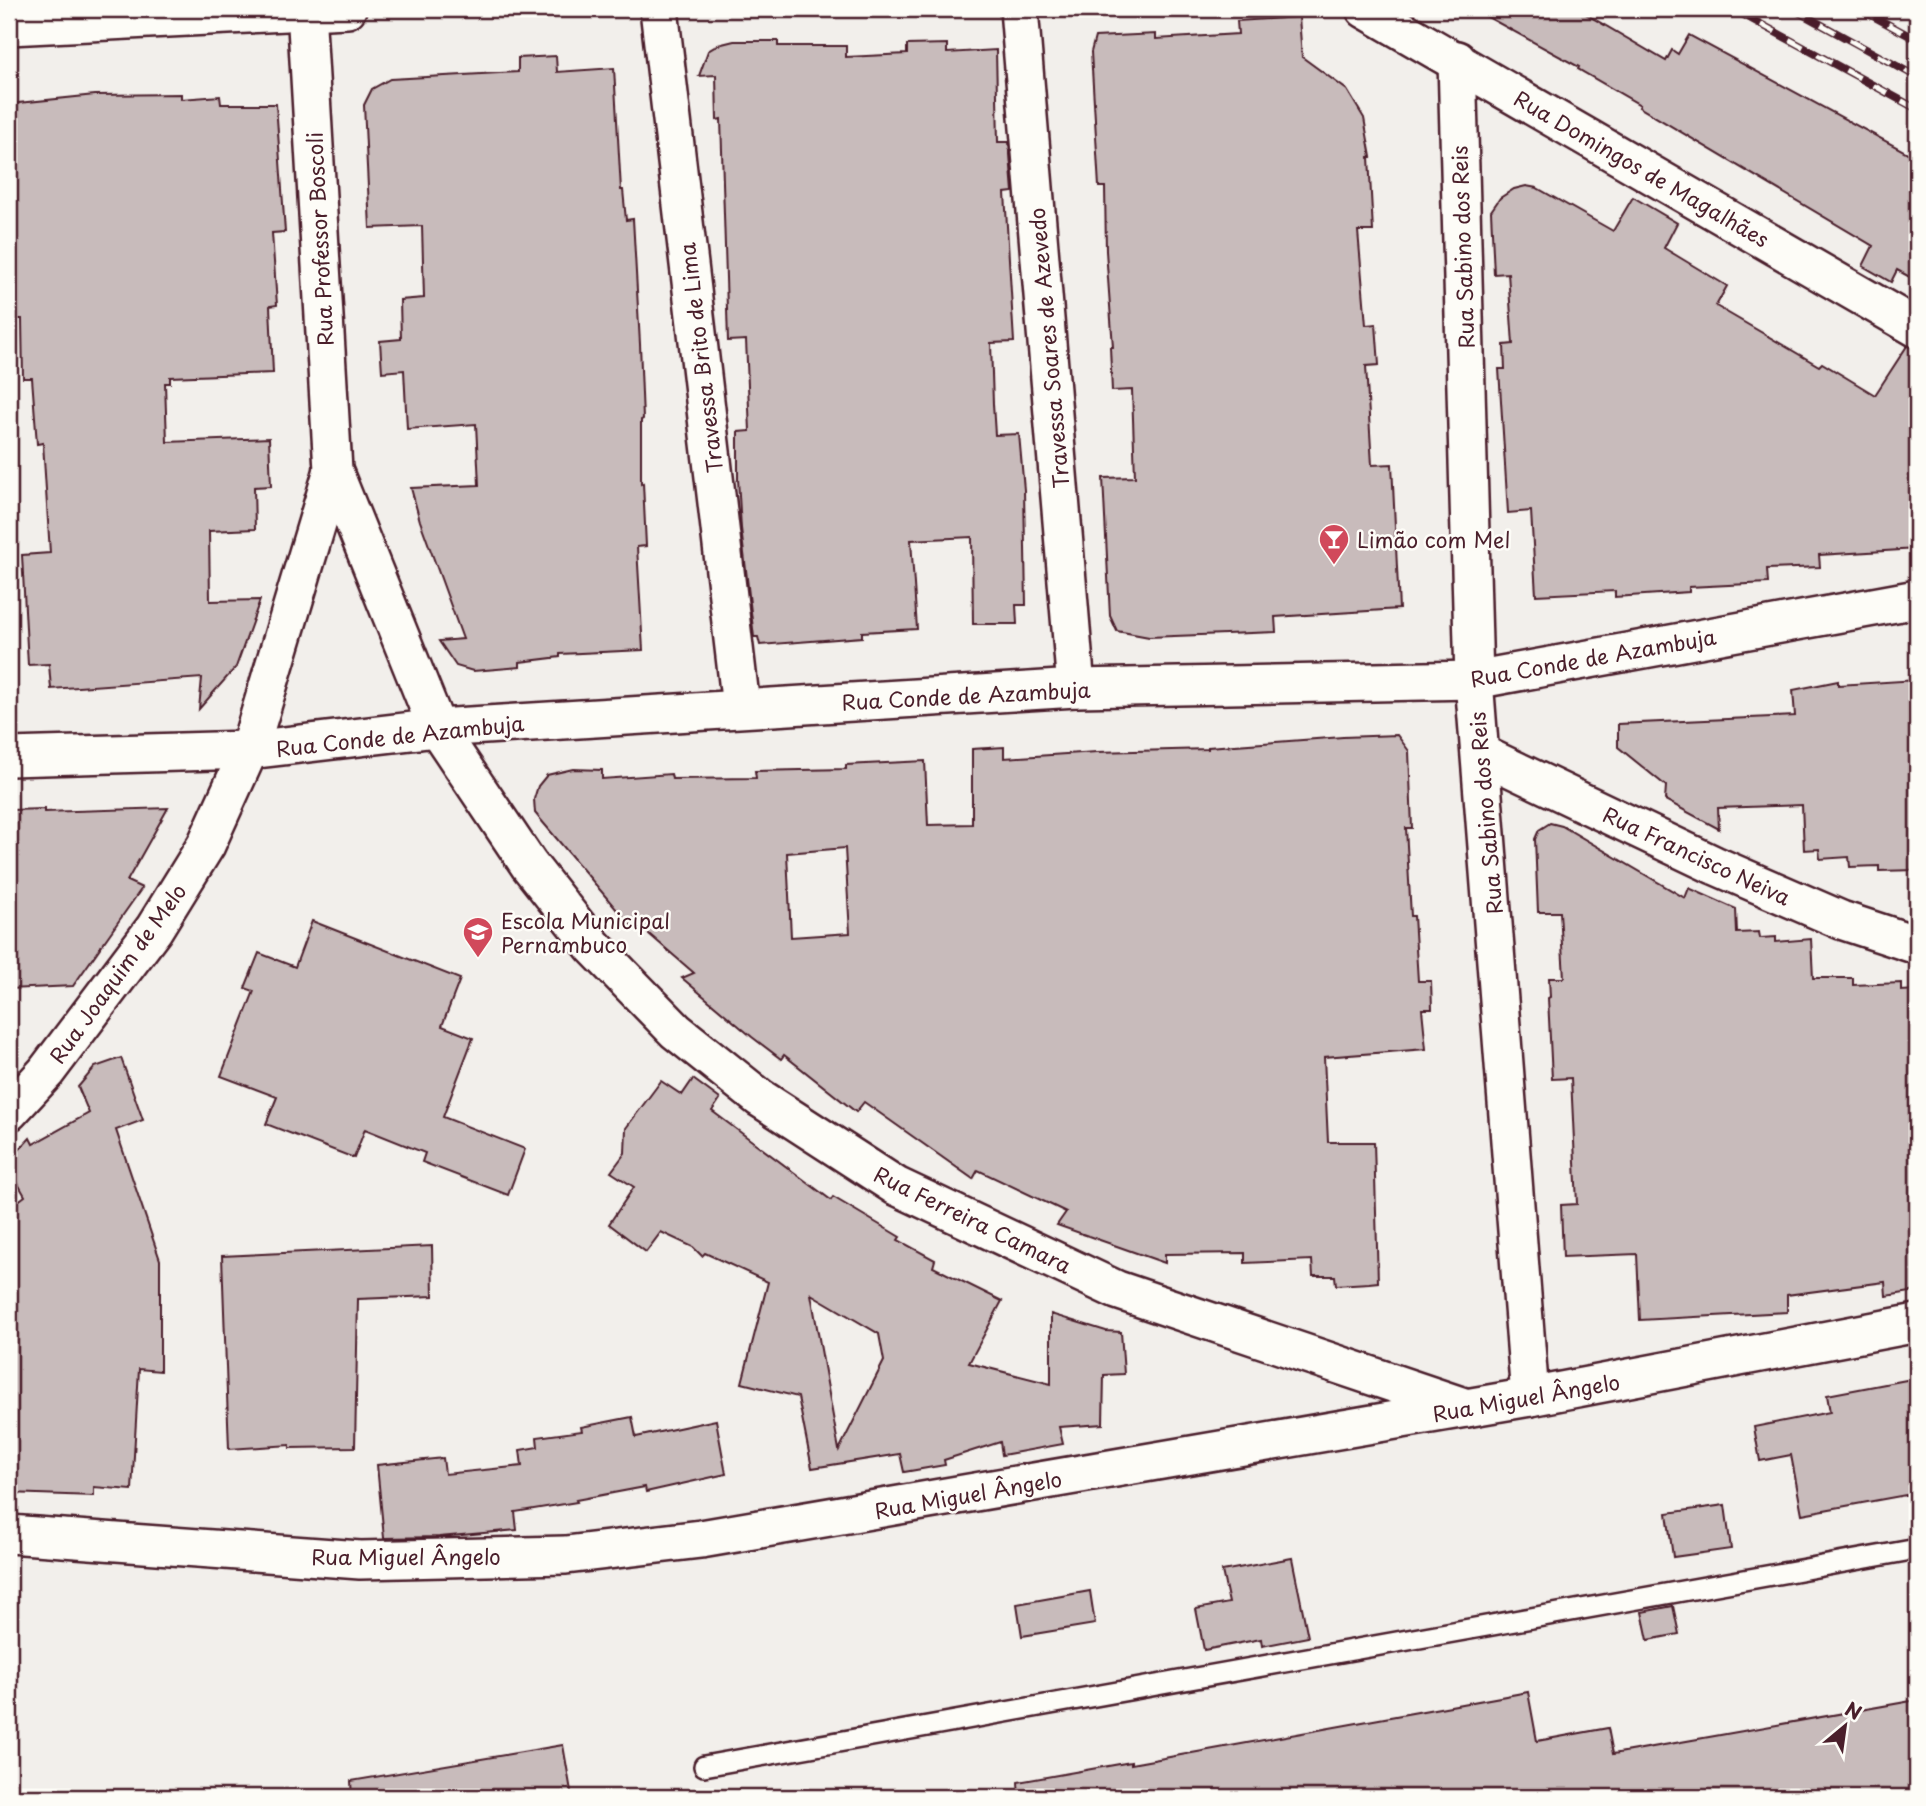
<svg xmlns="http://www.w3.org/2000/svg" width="1926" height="1806" font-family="'Playpen Sans',sans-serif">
<rect width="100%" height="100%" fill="#f2efeb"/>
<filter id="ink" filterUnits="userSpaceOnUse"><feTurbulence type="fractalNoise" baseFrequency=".0143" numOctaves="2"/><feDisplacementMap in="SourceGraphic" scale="14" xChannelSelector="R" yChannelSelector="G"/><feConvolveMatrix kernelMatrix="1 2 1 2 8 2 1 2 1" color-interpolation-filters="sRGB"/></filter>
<g filter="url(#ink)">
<!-- building -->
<g fill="#c8bbbb" stroke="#4a1f2b" stroke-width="2" fill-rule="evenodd">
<polygon points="1473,9 1577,9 1666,61 1672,50 1678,54 1689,35 1917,158 1917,281 1897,270 1891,282 1863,266 1873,246 1639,107 1640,105 1578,69 1579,67"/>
<polygon points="1299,17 1302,57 1347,90 1364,118 1371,157 1369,157 1373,231 1358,231 1366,325 1376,324 1379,365 1366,366 1372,465 1392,464 1399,609 1275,617 1276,632 1149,637 1117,631 1110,616 1103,478 1135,477 1132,390 1112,391 1110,347 1113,347 1106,251 1105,187 1099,187 1091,52 1095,37 1156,34 1156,39 1238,34 1237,21"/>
<polygon points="734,41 778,41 778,46 846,46 846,57 907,54 907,45 947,44 947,53 996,50 998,142 1009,142 1013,192 1005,193 1014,342 991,343 993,404 995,435 1019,434 1024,490 1026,605 1016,605 1017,624 973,624 972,537 911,540 917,629 862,632 862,637 760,645 758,637 754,637 741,528 738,479 738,432 750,431 746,340 728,341 721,119 717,120 716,75 699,76 708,51 718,45"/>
<polygon points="556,56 557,72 614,68 621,190 623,190 626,220 633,219 640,344 643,419 641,420 641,484 643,483 646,546 637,547 643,650 560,654 560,657 520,662 520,667 473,671 456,666 439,641 463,639 420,521 411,488 479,485 476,424 407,429 404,370 382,372 380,341 401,339 400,300 424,298 422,226 370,228 364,105 372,89 390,79 518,72 518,58"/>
<polygon points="181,94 181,99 220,96 221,104 276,104 285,232 272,233 277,305 270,306 273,373 170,377 170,383 165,383 167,442 269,438 271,486 254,487 255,529 209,531 210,601 260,600 236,667 199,709 202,678 51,689 49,664 28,665 22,555 50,553 43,443 37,444 32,378 23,378 22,319 18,319 13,247 9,247 9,205 16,205 9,104 95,95"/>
<polygon points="1526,186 1537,188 1613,231 1633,197 1677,223 1664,248 1727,286 1716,306 1819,366 1822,363 1875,395 1907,346 1917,349 1917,549 1819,555 1820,567 1767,569 1768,583 1689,587 1689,592 1615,597 1615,591 1536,595 1531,511 1508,513 1499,369 1505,369 1504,345 1513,344 1508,273 1494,274 1491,211 1500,198 1514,189"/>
<polygon points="1917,680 1917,870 1879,871 1879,866 1850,867 1849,857 1820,859 1819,849 1804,850 1802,805 1718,808 1719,829 1665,800 1666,786 1618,747 1618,724 1795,716 1793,690 1838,681 1838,685"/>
<path d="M 1397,735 L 1409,751 L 1412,828 L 1406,828 L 1411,916 L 1414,916 L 1418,981 L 1431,981 L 1432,1009 L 1422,1009 L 1426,1049 L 1324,1057 L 1328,1142 L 1374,1142 L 1378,1282 L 1369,1283 L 1336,1285 L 1335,1276 L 1313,1276 L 1312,1260 L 1245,1263 L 1245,1253 L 1165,1254 L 1165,1263 L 1057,1225 L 1066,1212 L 978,1170 L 973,1179 L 864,1102 L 856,1112 L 784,1055 L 781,1059 L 752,1037 L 682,978 L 694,973 L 642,928 L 633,929 L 535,813 L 534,799 L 538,786 L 547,775 L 573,769 L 602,770 L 602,779 L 671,774 L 672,779 L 756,778 L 755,771 L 846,769 L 846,765 L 925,761 L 928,825 L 972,824 L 972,749 L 1004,747 L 1004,758 L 1097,752 L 1208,749 L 1208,747 L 1343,737 ZM 845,848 L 850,933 L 791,937 L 787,853 Z"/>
<polygon points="168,808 127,881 142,888 73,986 9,989 9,810 44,809 44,812"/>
<polygon points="1550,823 1562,826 1685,898 1689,888 1736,909 1737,933 1759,932 1760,938 1776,937 1776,942 1811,939 1813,978 1853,978 1853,985 1901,983 1901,991 1917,990 1917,1291 1886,1296 1885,1282 1787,1295 1787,1312 1640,1320 1637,1254 1563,1257 1561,1205 1577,1204 1571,1078 1552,1079 1548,998 1550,997 1549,978 1564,978 1560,912 1538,912 1535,839 1539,830"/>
<polygon points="312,921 460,979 442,1026 473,1038 443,1117 525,1149 508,1195 422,1162 425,1153 365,1129 354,1158 266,1124 277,1097 221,1076 254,991 245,988 259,953 295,967"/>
<polygon points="121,1058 143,1120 116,1130 160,1260 160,1371 139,1369 132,1490 94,1487 94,1496 9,1493 9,1208 25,1196 9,1168 9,1161 30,1138 33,1144 89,1113 78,1087 95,1067"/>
<path d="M 693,1079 L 720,1099 L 712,1111 L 831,1200 L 833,1197 L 900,1237 L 898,1240 L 935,1260 L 933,1267 L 1002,1301 L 969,1363 L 1051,1384 L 1051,1314 L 1106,1331 L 1121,1332 L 1124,1374 L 1104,1375 L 1103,1424 L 1059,1427 L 1063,1444 L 1002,1455 L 1000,1442 L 944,1460 L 945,1465 L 904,1472 L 900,1454 L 812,1468 L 798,1397 L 742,1383 L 768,1282 L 705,1253 L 702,1256 L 693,1247 L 661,1232 L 646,1252 L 609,1224 L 634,1187 L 611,1172 L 625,1153 L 626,1128 L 661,1081 L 682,1095 ZM 811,1294 L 879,1334 L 884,1361 L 839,1450 Z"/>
<polygon points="432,1246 433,1296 358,1299 355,1447 290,1448 290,1445 229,1449 222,1256"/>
<polygon points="1917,1378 1917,1493 1802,1514 1791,1455 1760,1461 1754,1427 1830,1412 1827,1395"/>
<polygon points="632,1417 636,1437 716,1420 726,1474 646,1492 645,1487 576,1500 577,1502 515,1512 517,1530 439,1537 384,1538 377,1465 443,1458 445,1474 522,1466 520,1450 538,1447 537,1437 582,1431 581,1427"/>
<polygon points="1725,1505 1731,1549 1673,1557 1667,1513"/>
<polygon points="1292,1558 1308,1637 1262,1646 1261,1639 1204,1650 1196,1609 1229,1603 1222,1571"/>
<polygon points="1090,1591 1095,1624 1022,1636 1017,1604"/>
<polygon points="1673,1606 1679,1634 1648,1640 1642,1612"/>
<polygon points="1528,1692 1537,1741 1608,1728 1613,1754 1917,1700 1917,1797 1019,1797 1018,1782 1131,1762 1131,1764"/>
<polygon points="563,1745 572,1797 352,1797 351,1781"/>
</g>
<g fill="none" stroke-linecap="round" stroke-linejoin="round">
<!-- service casing -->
<g stroke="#4a1f2b" stroke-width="24">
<polyline id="service" points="704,1766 1917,1549"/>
</g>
<!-- minor casing -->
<g stroke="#4a1f2b" stroke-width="42">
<g id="minor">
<polyline points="306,9 333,470 437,728 529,865 593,946 676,1031 760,1098 896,1186 1117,1290 1467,1408"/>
<polyline points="659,9 741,707"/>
<polyline points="1019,9 1076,688"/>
<polyline points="1365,9 1917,328"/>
<polyline points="9,26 347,9"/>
<polyline points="1457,60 1474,680 1530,1397"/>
<polyline points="1481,754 1714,865 1841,920 1917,945"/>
<polyline points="9,757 249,750 437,728 1076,688 1474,680 1917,599"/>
<polyline points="9,1112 46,1072 154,929 206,845 249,750 333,470"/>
<polyline points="9,1534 360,1560 566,1555 701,1539 1530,1397 1917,1323"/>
</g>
</g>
<!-- service -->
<use href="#service" stroke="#fdfcf7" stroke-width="19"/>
<!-- minor -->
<use href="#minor" stroke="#fdfcf7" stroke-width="37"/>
<!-- rail casing -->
<g stroke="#4a1f2b" stroke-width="8">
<g id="rail">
<polyline points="1733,9 1917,109"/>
<polyline points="1793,9 1917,77"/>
<polyline points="1860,9 1917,40"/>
</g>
</g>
<!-- rail -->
<use href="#rail" stroke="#fdfcf7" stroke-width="5" stroke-dasharray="16" stroke-linecap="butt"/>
</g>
</g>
<!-- icons -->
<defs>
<g id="bar-pin" transform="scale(1.575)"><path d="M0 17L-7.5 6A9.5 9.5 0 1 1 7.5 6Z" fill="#d1495b" stroke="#fdfcf7"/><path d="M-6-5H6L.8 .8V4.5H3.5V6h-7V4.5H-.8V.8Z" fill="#fff"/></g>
<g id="school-pin" transform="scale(1.575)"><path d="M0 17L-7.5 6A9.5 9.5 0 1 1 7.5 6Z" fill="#d1495b" stroke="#fdfcf7"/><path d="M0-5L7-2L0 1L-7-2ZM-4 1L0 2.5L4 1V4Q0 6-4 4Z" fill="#fff"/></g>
</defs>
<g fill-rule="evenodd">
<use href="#bar-pin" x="1334" y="539"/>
<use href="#school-pin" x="478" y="932"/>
</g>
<g text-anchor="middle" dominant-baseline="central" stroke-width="5" stroke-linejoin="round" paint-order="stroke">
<!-- street labels -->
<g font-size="21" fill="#4a1f2b" stroke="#fdfcf7">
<text transform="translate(1642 168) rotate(30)">Rua Domingos de Magalhães</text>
<text transform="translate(319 239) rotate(-93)">Rua Professor Boscoli</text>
<text transform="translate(1462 247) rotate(-92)">Rua Sabino dos Reis</text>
<text transform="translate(1048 348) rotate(-95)">Travessa Soares de Azevedo</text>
<text transform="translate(700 358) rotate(-97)">Travessa Brito de Lima</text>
<text transform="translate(1593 657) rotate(-10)">Rua Conde de Azambuja</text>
<text transform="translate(966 695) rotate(-3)">Rua Conde de Azambuja</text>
<text transform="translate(400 735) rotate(-6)">Rua Conde de Azambuja</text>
<text transform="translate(1485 813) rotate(-95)">Rua Sabino dos Reis</text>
<text transform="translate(1697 855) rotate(25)">Rua Francisco Neiva</text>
<text transform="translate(117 973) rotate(-54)">Rua Joaquim de Melo</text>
<text transform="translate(973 1219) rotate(26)">Rua Ferreira Camara</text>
<text transform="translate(1526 1397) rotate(-10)">Rua Miguel Ângelo</text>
<text transform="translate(968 1494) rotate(-10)">Rua Miguel Ângelo</text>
<text x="406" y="1556">Rua Miguel Ângelo</text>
</g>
<!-- poi labels -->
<g font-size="21" fill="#4a1f2b" stroke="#fdfcf7" text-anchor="start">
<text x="1357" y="539">Limão com Mel</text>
<text x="501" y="920">Escola Municipal<tspan x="501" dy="24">Pernambuco</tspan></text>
</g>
</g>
<!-- margin -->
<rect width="1926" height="1806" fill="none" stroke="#fdfcf7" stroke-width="35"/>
<rect x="18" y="18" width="1891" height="1771" fill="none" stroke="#4a1f2b" stroke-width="2.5" filter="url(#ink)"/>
<!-- north arrow -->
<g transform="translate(1845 1726) rotate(29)" stroke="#fdfcf7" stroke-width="5" paint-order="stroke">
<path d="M0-5L12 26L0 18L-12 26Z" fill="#4a1f2b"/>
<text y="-10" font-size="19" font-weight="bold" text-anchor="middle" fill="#4a1f2b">N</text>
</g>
</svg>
